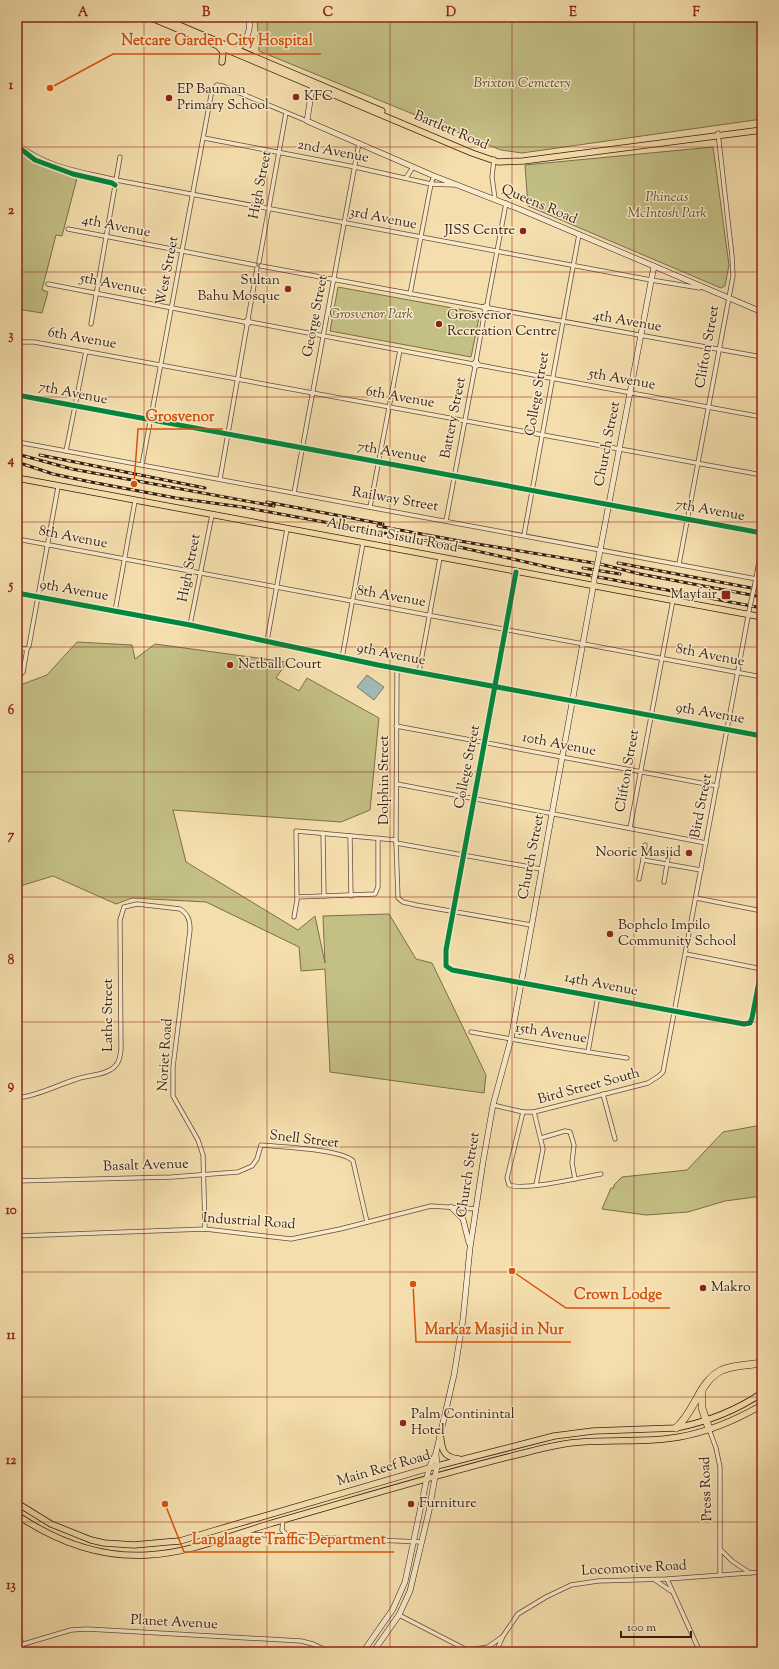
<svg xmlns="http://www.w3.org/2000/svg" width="779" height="1669" font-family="'Sorts Mill Goudy',serif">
<rect width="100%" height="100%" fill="#f5dead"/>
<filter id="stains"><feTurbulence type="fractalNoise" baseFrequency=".005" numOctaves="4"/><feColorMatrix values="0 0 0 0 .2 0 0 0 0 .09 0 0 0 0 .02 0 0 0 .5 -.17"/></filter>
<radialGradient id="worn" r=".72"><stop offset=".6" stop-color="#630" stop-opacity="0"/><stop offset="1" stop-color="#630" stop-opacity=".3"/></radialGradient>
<!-- green -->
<g fill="#c3bf85" stroke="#7c6e4b">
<polygon points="257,17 762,17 762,119 522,153 501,150 259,51"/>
<polygon points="713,147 729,265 725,286 721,288 528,206 525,165"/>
<polygon points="17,150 34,163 77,178 62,236 56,235 42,290 48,292 42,313 17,309"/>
<polygon points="338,287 480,313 471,357 330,331"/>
<polygon points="77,642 132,645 135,659 155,644 287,662 276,678 299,691 307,678 379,718 370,810 341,822 173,810 186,862 298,930 315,916 325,963 323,916 389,914 416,959 432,963 486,1075 484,1093 330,1072 325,969 301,971 299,947 206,902 132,898 116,904 53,876 17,887 17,690 23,684 47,675"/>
<polygon points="762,1125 762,1196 725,1201 688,1212 646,1215 602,1209 611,1188 614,1188 614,1185 622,1177 687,1170 723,1132"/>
</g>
<!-- water -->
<polygon fill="#a0bab4" stroke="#757b73" points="367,675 384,687 374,700 357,687"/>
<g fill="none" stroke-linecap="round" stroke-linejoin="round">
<!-- street casing -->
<g stroke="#654d38" stroke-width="5">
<g id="street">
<polyline points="204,138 355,167 431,184 454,185"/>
<path d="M 17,144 C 48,168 79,171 116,180 L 651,280 L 700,288"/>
<polyline points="494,159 492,177 495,199"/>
<polyline points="406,178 413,167"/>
<polyline points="68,229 255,265"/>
<polyline points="259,262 286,113"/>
<polyline points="261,266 483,307"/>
<polyline points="48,284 245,322"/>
<polyline points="410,294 431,184 434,176"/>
<polyline points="487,305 506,203"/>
<polyline points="489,308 485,310 483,307 487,305 489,308 762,357"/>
<polyline points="248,319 257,268"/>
<polyline points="250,322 247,325 245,322 248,319 250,322 473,364"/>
<polyline points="91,324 120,157"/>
<polyline points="23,342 34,342 762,475"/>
<polyline points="476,361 485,310"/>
<polyline points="479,365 476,361 473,364 475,367 479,365 762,417"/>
<polyline points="17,395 762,533"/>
<polyline points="23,443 762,580"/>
<polyline points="66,451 86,351"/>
<polyline points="142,465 212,90 217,85 223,86 307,121"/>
<polyline points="220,479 247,325"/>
<polyline points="294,493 359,143"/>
<polyline points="370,507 400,350"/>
<polyline points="446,521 475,367"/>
<polyline points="524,535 579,234"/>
<polyline points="17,539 762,677"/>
<polyline points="679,564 733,276 732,256 718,133"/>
<polyline points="516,572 446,950 446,966 452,970 744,1024 750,1023 752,1018 762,966"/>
<polyline points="755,584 762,544"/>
<polyline points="17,593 190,625 378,665 762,736"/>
<polyline points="115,611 135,501"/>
<polyline points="190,625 212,515"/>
<polyline points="267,641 287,529"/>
<polyline points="17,648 27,649 29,646 58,487"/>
<polyline points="342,658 363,543"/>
<polyline points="397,668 396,843 398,898 403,902 416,905 531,925"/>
<polyline points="419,672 440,558"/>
<polyline points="17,678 23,672 27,649"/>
<polyline points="396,726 717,786"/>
<polyline points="397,784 706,843"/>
<polyline points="630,828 673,600"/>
<polyline points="323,833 324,896"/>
<polyline points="350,836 351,896"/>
<polyline points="396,843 541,869"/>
<polyline points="643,860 645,845"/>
<polyline points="639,879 643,860 701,870"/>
<polyline points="664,882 669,852"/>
<polyline points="297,897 375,894 378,887 378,838"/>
<polyline points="696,898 762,911"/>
<polyline points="294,917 297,900 296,831 396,840"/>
<polyline points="686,954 762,969"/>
<polyline points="471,1032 563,1048 627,1058"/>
<polyline points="588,1052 598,996"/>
<polyline points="603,1094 615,1139"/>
<path d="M 17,1098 C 38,1096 57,1085 77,1079 C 88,1075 100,1076 110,1070 C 119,1065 120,1058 121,1049 L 120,920 L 124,907 L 137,904 L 180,909 C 188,914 190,920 190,930 L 173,1067 L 173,1096 L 198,1140 L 203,1155 L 205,1229"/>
<polyline points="493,1105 523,1112 534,1112 648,1083 659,1076 663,1072 750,606"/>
<path d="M 523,1112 L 507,1178 L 509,1185 C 526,1191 582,1177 601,1174"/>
<polyline points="534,1112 543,1149 536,1185"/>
<polyline points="541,1138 565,1131 570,1132 574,1145 572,1163 575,1179"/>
<path d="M 17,1181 L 172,1177 L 238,1172 L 252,1166 L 257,1159 L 261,1145 C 279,1147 342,1149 353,1161 L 367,1222"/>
<polyline points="17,1236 205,1229 291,1239 340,1229 431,1206 476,1209"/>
<polyline points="709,1429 716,1448 720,1467 720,1575"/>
<polyline points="283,1520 282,1530 288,1536"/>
<polyline points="242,1534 421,1542"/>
<polyline points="720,1549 732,1561 750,1573"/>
<polyline points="667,1579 700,1652"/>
<polyline points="655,1580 671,1591"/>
<polyline points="399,1615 471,1652"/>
<polyline points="17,1628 24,1652"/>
<polyline points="17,1646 71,1630 87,1629 301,1641 313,1644 330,1652"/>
<polyline points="467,1650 488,1647 502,1637"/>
<polyline points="496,1652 503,1636 518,1614 546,1597 571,1585 598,1581 667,1579 762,1572"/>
</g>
</g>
<!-- secondary casing -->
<g stroke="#351d11" stroke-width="6">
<g id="secondary">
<path d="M 235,51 C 245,44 253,29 248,17"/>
<polyline points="313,82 307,121 434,176 519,209 762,312"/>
<polyline points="599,556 654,266"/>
<polyline points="451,1207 463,1219 469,1243"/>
<polyline points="363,1652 393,1609 405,1582 429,1468 436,1453 454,1375 463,1319 470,1248 483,1162 493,1105 511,1039 594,582"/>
<polyline points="373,1652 399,1615 410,1591 429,1511 435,1477 437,1466 436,1454"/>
</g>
</g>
<!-- primary casing -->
<g stroke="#351d11" stroke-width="7">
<g id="primary">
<polyline points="149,17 472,153 498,162 523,161 762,130"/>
<polyline points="160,17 382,111"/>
<polyline points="219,47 223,52 222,62"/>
<polyline points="17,478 762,617"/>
<path d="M 440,1432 C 442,1448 441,1457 459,1459"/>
<path d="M 17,1503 L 51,1524 L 91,1540 L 104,1543 L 134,1545 L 167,1542 L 180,1541 L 213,1531 L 429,1468 L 554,1436 L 593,1431 L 676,1428 C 706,1422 737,1410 762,1393"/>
<path d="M 17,1515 C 57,1542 100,1558 148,1555 C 190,1553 229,1536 269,1524 C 354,1500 438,1474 524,1453 C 543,1448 562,1443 581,1442 C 614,1439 647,1443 679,1437 C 708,1432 736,1420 762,1405"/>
</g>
</g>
<!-- highway casing -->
<g stroke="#351d11" stroke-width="8">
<g id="highway">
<polyline points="702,1390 702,1408 709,1429"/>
<path d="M 676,1428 C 695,1412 699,1381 722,1370 C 734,1365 749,1365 762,1363"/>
</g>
</g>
<!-- street -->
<use href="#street" stroke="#f8eaca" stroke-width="3.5"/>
<!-- secondary -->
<use href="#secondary" stroke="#f8eaca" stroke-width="5"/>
<!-- primary -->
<use href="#primary" stroke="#f5dead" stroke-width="5.5"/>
<!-- highway -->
<use href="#highway" stroke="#f5dead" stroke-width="7"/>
<!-- rail casing -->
<g stroke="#351d11" stroke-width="3">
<g id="rail">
<polyline points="17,454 72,469 274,506"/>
<polyline points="40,455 205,488"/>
<polyline points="17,462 53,474 91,482 176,498 242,507 450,545 561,570 762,608"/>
<polyline points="267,502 383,524"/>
<polyline points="378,526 471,543 600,564 640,574 762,597"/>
<polyline points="618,563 762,590"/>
<polyline points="583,568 620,574"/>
</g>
</g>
<!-- rail -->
<use href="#rail" stroke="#f8eaca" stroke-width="1.5" stroke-dasharray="4.5" stroke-linecap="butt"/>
<!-- street-bridge casing -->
<g stroke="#654d38" stroke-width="5" stroke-linecap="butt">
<polyline id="street-bridge" points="750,606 755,584"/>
</g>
<!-- secondary-bridge casing -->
<g stroke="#351d11" stroke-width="6" stroke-linecap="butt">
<polyline id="secondary-bridge" points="594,580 599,556"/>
</g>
<!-- street-bridge -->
<use href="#street-bridge" stroke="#f8eaca" stroke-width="3.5"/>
<!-- secondary-bridge -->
<use href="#secondary-bridge" stroke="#f8eaca" stroke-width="5"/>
<!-- cycleway casing -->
<g stroke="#f8eaca" stroke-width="8">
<g id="cycleway">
<polyline points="17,146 35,160 73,174 112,183 115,185"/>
<polyline points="17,395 762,533"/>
<polyline points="516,572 446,950 446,966 452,970 744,1024 750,1023 752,1018 762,966"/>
<polyline points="17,593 190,625 378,665 762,736"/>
</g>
</g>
<!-- cycleway -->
<use href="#cycleway" stroke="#00873e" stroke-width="5"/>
</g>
<!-- grid -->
<path fill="none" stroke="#8f2418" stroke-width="1" stroke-opacity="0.55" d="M 144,17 L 144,1652M 267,17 L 267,1652M 390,17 L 390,1652M 512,17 L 512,1652M 634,17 L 634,1652M 17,147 L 762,147M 17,272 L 762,272M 17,397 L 762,397M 17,522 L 762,522M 17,647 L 762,647M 17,772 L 762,772M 17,897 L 762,897M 17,1022 L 762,1022M 17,1147 L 762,1147M 17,1272 L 762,1272M 17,1397 L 762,1397M 17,1522 L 762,1522"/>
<!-- markers -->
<g fill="#8f2418" stroke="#f8eaca" stroke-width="1.5">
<circle cx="296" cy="97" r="4"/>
<circle cx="169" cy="98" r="4"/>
<circle cx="523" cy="231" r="4"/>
<circle cx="288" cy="289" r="4"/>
<circle cx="439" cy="324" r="4"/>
<rect x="721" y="590" width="10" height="10" rx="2"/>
<circle cx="230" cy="665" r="4"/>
<circle cx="689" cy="853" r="4"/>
<circle cx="610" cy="934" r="4"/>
<circle cx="703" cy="1288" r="4"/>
<circle cx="403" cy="1423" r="4"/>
<circle cx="411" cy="1504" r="4"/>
</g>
<g text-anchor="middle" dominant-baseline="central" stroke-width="3" stroke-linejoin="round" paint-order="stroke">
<!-- park labels -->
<g font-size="14" font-style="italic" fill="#604e34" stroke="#f8eaca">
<text x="522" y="84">Brixton Cemetery</text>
<text x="667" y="198">Phineas<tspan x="667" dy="16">McIntosh Park</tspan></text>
<text x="371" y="315">Grosvenor Park</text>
</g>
<!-- poi labels -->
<g font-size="14" fill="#351d11" stroke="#f8eaca" text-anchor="start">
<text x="177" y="90">EP Bauman<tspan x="177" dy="16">Primary School</tspan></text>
<text x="304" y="97">KFC</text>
<text x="515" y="231" text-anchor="end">JISS Centre</text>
<text x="280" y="281" text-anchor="end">Sultan<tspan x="280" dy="16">Bahu Mosque</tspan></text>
<text x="447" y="316">Grosvenor<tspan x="447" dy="16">Recreation Centre</tspan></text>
<text x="717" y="595" text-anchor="end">Mayfair</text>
<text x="238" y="665">Netball Court</text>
<text x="681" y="853" text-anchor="end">Noorie Masjid</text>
<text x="618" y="926">Bophelo Impilo<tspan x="618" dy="16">Community School</tspan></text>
<text x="711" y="1288">Makro</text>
<text x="411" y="1415">Palm Continintal<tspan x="411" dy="16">Hotel</tspan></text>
<text x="419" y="1504">Furniture</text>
</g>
<!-- street labels -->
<g font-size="14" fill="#351d11" stroke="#f8eaca">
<text transform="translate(451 131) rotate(23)">Bartlett Road</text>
<text transform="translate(333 152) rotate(11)">2nd Avenue</text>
<text transform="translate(261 185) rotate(-79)">High Street</text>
<text transform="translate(539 205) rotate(23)">Queens Road</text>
<text transform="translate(383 219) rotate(11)">3rd Avenue</text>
<text transform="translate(116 227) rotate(11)">4th Avenue</text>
<text transform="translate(168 271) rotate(-79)">West Street</text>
<text transform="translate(113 285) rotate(11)">5th Avenue</text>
<text transform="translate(316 316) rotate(-79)">George Street</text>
<text transform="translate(627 322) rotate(10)">4th Avenue</text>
<text transform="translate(82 339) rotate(10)">6th Avenue</text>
<text transform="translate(708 347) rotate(-80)">Clifton Street</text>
<text transform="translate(622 380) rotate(10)">5th Avenue</text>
<text transform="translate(73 394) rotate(11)">7th Avenue</text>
<text transform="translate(538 394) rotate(-80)">College Street</text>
<text transform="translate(400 398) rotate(10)">6th Avenue</text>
<text transform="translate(454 418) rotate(-79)">Battery Street</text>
<text transform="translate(608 444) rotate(-79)">Church Street</text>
<text transform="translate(392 453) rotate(10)">7th Avenue</text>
<text transform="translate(395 500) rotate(10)">Railway Street</text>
<text transform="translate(710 511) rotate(10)">7th Avenue</text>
<text transform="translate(392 536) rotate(11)">Albertina Sisulu Road</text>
<text transform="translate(73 538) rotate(11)">8th Avenue</text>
<text transform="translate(190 568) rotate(-79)">High Street</text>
<text transform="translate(74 591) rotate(10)">9th Avenue</text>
<text transform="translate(391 597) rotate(10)">8th Avenue</text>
<text transform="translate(391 655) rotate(11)">9th Avenue</text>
<text transform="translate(710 656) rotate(11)">8th Avenue</text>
<text transform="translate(710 714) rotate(10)">9th Avenue</text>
<text transform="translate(559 745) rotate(11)">10th Avenue</text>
<text transform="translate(468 767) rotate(-79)">College Street</text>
<text transform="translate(628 771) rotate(-80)">Clifton Street</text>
<text transform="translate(385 780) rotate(-90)">Dolphin Street</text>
<text transform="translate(702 806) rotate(-79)">Bird Street</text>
<text transform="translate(532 857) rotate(-79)">Church Street</text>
<text transform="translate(601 985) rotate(11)">14th Avenue</text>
<text transform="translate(109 1015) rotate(-90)">Lathe Street</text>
<text transform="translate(551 1034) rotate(9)">15th Avenue</text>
<text transform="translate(166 1055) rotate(-86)">Noriet Road</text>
<text transform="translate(589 1087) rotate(-15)">Bird Street South</text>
<text transform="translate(304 1140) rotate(7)">Snell Street</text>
<text transform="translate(146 1166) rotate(-2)">Basalt Avenue</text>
<text transform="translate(469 1175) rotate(-81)">Church Street</text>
<text transform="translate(249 1222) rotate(4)">Industrial Road</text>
<text transform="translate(384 1469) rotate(-16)">Main Reef Road</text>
<text transform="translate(707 1489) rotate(-92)">Press Road</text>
<text transform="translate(634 1569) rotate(-3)">Locomotive Road</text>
<text transform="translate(174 1623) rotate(3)">Planet Avenue</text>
</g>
</g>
<!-- callouts -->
<path fill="none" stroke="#d6530c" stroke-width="1.5" d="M50 88L113 54H321M134 484L138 429H223M512 1271L566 1308H670M413 1284L416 1342H571M165 1504L184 1552H394"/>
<g fill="#d6530c" stroke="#f8eaca" stroke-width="1.5">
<circle cx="50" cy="88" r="4"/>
<circle cx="134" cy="484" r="4"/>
<circle cx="512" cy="1271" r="4"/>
<circle cx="413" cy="1284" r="4"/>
<circle cx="165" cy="1504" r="4"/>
</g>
<g font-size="15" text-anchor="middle" font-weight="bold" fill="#d6530c" stroke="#f8eaca" stroke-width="3" stroke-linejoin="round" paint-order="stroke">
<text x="217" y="45">Netcare Garden City Hospital</text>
<text x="180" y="421">Grosvenor</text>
<text x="618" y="1299">Crown Lodge</text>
<text x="494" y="1334">Markaz Masjid in Nur</text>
<text x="289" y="1544">Langlaagte Traffic Department</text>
</g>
<!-- margin -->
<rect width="779" height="1669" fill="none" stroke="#f5dead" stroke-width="44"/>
<!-- scale -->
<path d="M621 1631v6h70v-6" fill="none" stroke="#351d11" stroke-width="2"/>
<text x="627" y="1631" font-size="12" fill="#351d11" stroke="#f8eaca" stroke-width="3" paint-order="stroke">100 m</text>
<rect x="22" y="22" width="735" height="1625" fill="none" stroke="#8f2418" stroke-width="1.5"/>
<g font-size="13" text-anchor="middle" font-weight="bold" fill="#8f2418">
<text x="83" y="16">A</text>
<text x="206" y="16">B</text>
<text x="328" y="16">C</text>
<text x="451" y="16">D</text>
<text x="573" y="16">E</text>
<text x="696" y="16">F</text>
<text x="11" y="89">1</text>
<text x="11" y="214">2</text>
<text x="11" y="339">3</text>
<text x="11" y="464">4</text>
<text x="11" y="589">5</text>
<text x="11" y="714">6</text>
<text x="11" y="839">7</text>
<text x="11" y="964">8</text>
<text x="11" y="1089">9</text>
<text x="11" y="1214">10</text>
<text x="11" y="1339">11</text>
<text x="11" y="1464">12</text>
<text x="11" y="1589">13</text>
</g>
<rect width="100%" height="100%" filter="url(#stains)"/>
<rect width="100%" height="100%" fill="url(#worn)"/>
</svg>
